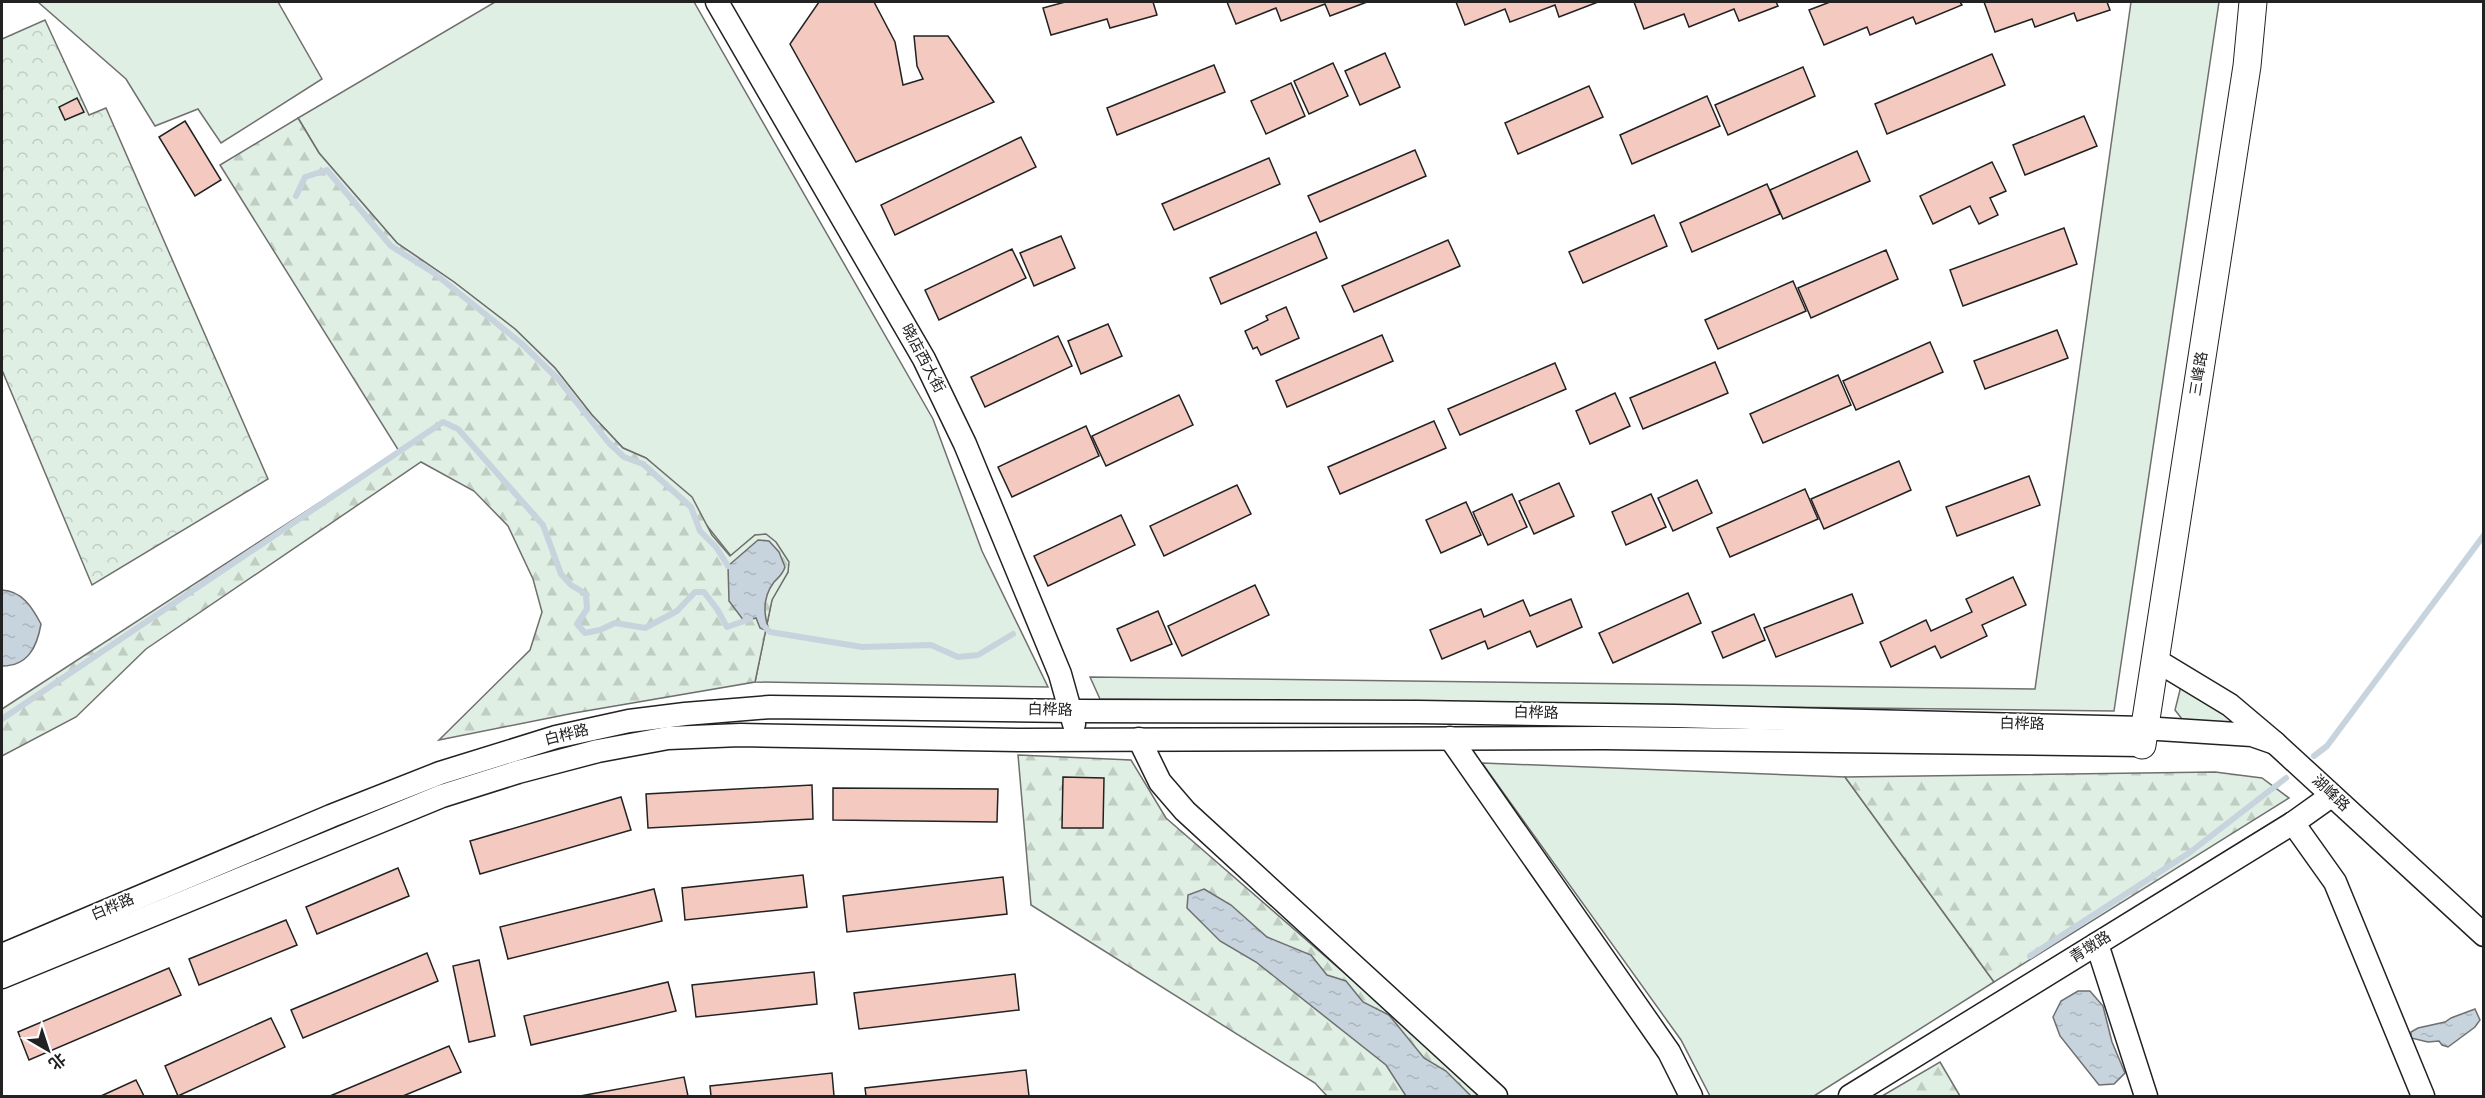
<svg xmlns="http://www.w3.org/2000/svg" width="2485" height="1098" font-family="Overpass,'Noto Sans SC',sans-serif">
<defs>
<pattern id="forest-firs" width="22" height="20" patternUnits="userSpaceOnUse" patternTransform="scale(1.5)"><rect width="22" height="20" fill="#e0efe3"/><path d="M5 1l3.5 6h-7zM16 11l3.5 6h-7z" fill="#c0cdc2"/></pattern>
<pattern id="park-crowns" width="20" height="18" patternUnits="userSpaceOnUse" patternTransform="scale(1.5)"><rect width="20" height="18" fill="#e0efe3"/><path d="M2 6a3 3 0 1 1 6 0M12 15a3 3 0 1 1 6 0" fill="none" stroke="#c0cdc2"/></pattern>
<pattern id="water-ripples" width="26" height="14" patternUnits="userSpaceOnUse" patternTransform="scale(1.5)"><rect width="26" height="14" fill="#c7d3dd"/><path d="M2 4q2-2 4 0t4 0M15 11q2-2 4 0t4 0" fill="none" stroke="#abb5bd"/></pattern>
</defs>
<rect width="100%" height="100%" fill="#fff"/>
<!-- green -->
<g fill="#e0efe3" stroke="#6f6f6f" stroke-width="1.5">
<polygon points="38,2 278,2 322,79 221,143 198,109 155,126 126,79"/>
<polygon points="495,2 694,2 933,419 982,551 1048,687 755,682 772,599 788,572 755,535 731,556 704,522 646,458 623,448 592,415 555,368 515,329 454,282 397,243 319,153 298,118"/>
<polygon points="2131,2 2219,2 2114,711 1100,699 1090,677 2035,689"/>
<polygon points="2181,686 2242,726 2182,719 2175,710"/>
<polygon points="1482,763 1845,777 1994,982 1814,1096 1710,1096 1681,1040"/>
</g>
<!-- forest -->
<g fill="url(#forest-firs)" stroke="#6f6f6f" stroke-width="1.5">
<polygon points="298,118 319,153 397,243 454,282 515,329 555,368 592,415 623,448 646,458 692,497 712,535 730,556 755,535 766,534 776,542 789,562 788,572 772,600 755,682 574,713 439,740 530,650 542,612 533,579 508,526 474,491 421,462 146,649 76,717 2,756 2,709 399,451 220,165"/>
<polygon points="1018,755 1131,760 1166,818 1486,1096 1327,1096 1315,1083 1031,905"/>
<polygon points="2215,772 2262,778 2289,798 1994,982 1845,777"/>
<polygon points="1940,1062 1960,1096 1882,1096"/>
</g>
<!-- park -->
<polygon fill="url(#park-crowns)" stroke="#6f6f6f" stroke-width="1.5" points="45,20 89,115 106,108 268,479 92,585 2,370 2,39"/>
<!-- water -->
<g fill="url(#water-ripples)" stroke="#6f6f6f" stroke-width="1.5">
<path d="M 758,540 L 769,541 L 779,552 L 785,567 C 783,574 779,577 774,582 C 762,598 763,615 770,632 L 760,628 L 756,618 L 744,621 L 729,601 L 728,566 Z"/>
<path d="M 2,590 C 22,591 32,607 41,624 C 37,647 28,666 2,666 Z"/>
<polygon points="1204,889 1231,905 1267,937 1311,955 1327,975 1346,981 1363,1002 1389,1015 1424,1058 1446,1071 1471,1096 1406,1096 1386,1065 1256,962 1220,941 1187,908 1188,895"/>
<polygon points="2078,991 2090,991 2103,1006 2112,1042 2125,1073 2114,1084 2099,1085 2060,1036 2053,1017 2061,1001"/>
<polygon points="2475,1009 2480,1020 2475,1027 2448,1047 2442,1045 2439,1041 2428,1042 2411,1038 2411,1032 2418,1028 2445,1022 2451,1018"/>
</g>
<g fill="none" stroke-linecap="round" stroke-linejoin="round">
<!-- stream -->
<g stroke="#c7d3dd" stroke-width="6">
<polyline points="296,196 305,177 327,170 391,246 434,273 521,343 558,379 609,443 624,457 643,464 691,507 700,531 716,547 728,566"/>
<polyline points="765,627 770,632 862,647 931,645 958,657 978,655 1013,634"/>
<polyline points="2,719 443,422 458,429 543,525 561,574 571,585 586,594 587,609 577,624 585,633 600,630 615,623 645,628 677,611 695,592 704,592 717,609 727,627 750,619"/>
<polyline points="2314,756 2327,746 2484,535"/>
<polyline points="2030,956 2189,853 2286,778"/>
</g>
</g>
<!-- building -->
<g fill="#f3c9c0" stroke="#222" stroke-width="1.5">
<polygon points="819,2 874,2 895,42 903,85 923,79 917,66 914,36 948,36 994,102 856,162 790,44"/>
<polygon points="1065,2 1153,2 1157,15 1110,28 1107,19 1051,35 1043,8"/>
<polygon points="1227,2 1367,2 1330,16 1325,4 1281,21 1276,8 1236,24"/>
<polygon points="1456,2 1598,2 1559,17 1555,5 1510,22 1505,9 1465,25"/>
<polygon points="1634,2 1776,2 1778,6 1739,21 1734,9 1689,27 1684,14 1644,29"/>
<polygon points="1830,2 1960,2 1962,5 1916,24 1913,17 1870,35 1867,27 1824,45 1809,10"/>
<polygon points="1984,2 2107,2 2110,10 2077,21 2074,13 2035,27 2032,19 1995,32"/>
<polygon points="1385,53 1400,87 1360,105 1345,71"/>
<polygon points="1992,54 2005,85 1887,134 1875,104"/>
<polygon points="1333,63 1348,96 1309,114 1294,81"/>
<polygon points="1214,65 1225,92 1117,135 1107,108"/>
<polygon points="1803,67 1815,96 1728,135 1715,105"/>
<polygon points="1291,83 1305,116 1266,134 1251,101"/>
<polygon points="1589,86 1603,117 1518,154 1505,123"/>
<polygon points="1707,96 1720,126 1632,164 1620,135"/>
<polygon points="77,98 84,112 65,120 59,107"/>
<polygon points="2084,116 2097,146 2025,175 2013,145"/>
<polygon points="185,121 221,180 195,196 159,137"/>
<polygon points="1021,137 1036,167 895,235 881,205"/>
<polygon points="1415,150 1426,176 1320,222 1308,196"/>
<polygon points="1857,151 1870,181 1783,219 1770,190"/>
<polygon points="1269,158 1280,184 1174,230 1162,204"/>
<polygon points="1992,162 2006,191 1990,198 1998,215 1979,224 1970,206 1933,224 1920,196"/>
<polygon points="1767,184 1780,214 1692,252 1680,223"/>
<polygon points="1654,215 1667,246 1583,283 1569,252"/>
<polygon points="2064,228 2077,264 1963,306 1950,270"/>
<polygon points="1316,232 1327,258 1221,304 1210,278"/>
<polygon points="1061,236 1075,268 1034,286 1020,253"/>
<polygon points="1448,240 1460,266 1354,312 1342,286"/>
<polygon points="1012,249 1026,278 939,320 925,290"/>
<polygon points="1886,250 1898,279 1811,318 1798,288"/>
<polygon points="1793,281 1806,311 1718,349 1705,320"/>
<polygon points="1286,307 1299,338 1261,355 1257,347 1253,349 1245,331 1268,320 1266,316"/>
<polygon points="1108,324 1122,356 1081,374 1068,341"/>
<polygon points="2057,330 2068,358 1985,389 1974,361"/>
<polygon points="1382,335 1393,361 1287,407 1276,381"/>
<polygon points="1058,336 1072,366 985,407 971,377"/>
<polygon points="1930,342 1943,372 1856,410 1843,381"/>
<polygon points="1715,362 1728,393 1643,429 1630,398"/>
<polygon points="1555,363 1566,389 1460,435 1448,409"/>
<polygon points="1838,375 1851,405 1763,443 1750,414"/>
<polygon points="1615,393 1630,426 1590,444 1576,411"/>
<polygon points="1179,395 1193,425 1106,466 1092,436"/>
<polygon points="1434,421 1446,448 1340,494 1328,467"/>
<polygon points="1086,426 1099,456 1012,497 998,467"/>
<polygon points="1899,461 1911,490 1824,529 1811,499"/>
<polygon points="2029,476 2040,505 1957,536 1946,507"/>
<polygon points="1697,480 1712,513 1673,531 1658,498"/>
<polygon points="1559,483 1574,516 1534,534 1519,501"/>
<polygon points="1237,485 1251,514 1164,556 1150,526"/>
<polygon points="1805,489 1818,519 1730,557 1717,528"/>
<polygon points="1512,494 1527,527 1488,545 1473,512"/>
<polygon points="1651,494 1666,527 1626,545 1612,512"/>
<polygon points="1466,502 1481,535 1441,553 1426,520"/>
<polygon points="1121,515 1135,545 1048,586 1034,556"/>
<polygon points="2013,577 2026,605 1982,625 1987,636 1941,658 1935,646 1891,667 1880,642 1926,620 1931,631 1972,612 1966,599"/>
<polygon points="1255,585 1269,615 1182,656 1168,626"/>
<polygon points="1688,593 1701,623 1613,663 1599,633"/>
<polygon points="1852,594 1863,623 1776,657 1764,628"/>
<polygon points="1571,599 1582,627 1537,647 1530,631 1488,649 1485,641 1442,659 1430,630 1481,609 1484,617 1523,600 1530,616"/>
<polygon points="1158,611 1172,644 1131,661 1117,629"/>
<polygon points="1754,614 1765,640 1723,658 1712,632"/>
<polygon points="1063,777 1104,778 1103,828 1062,828"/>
<polygon points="812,785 813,819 648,828 646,794"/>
<polygon points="833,788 998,789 997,822 833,820"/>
<polygon points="621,797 631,830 480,874 470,841"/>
<polygon points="398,868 409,896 317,934 306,907"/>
<polygon points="803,875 807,907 685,920 682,888"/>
<polygon points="1003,877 1007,914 847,932 843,896"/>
<polygon points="654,889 662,921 508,959 500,927"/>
<polygon points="286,920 297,945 199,985 189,959"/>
<polygon points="427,953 438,981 303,1038 291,1010"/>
<polygon points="479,960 495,1036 469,1042 453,966"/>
<polygon points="169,968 181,995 29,1060 18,1032"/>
<polygon points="814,972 817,1004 696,1017 692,985"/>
<polygon points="1015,974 1019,1010 859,1029 854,993"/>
<polygon points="668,982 676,1011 531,1045 524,1016"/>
<polygon points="271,1018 285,1047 178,1096 165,1066"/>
<polygon points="449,1046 461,1072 403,1096 330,1096"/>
<polygon points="1026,1070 1029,1096 866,1096 865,1088"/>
<polygon points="832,1073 834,1096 711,1096 710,1086"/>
<polygon points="684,1077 688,1096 580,1096"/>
<polygon points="136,1080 144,1096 101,1096"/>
</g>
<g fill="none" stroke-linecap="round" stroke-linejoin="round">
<!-- minor casing -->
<g stroke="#222" stroke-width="25">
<g id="minor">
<polyline points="717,2 924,359 965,444 1060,674 1074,724"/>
<polyline points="2154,659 2230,705 2275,743 2484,935"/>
<polyline points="1450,738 1669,1052 1691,1096"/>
<polyline points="1139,739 1160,782 1185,811 1496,1096"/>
<polyline points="2293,823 2335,882 2423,1096"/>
<polyline points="2097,944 2146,1096"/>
<polyline points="2,955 331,816 440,773 556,737 629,721 685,714 770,707 1071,711 1419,712 1675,716 2143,728 2252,735 2275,743"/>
<polyline points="2,977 442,796 518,772 598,751 668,738 740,735 1022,740 1604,738 2142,745"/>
<polyline points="1850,1096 2293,823 2331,796"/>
</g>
</g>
<!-- major casing -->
<g stroke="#222" stroke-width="29">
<polyline id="major" points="2142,745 2247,66 2253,2"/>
</g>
<!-- minor -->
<use href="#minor" stroke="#fff" stroke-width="22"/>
<!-- major -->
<use href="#major" stroke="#fff" stroke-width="27"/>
</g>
<g text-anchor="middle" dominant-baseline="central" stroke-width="4.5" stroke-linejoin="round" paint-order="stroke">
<!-- street labels -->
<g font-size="15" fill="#222" stroke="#fff">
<text transform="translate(922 359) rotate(62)">晓店西大街</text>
<text transform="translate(2200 374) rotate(-81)">三峰路</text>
<text transform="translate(1050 711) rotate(1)">白桦路</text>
<text transform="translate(1536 714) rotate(1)">白桦路</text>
<text transform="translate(2022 725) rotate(1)">白桦路</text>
<text transform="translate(567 736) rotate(-14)">白桦路</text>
<text transform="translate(2330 794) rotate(43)">湖峰路</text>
<text transform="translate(113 908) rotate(-23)">白桦路</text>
<text transform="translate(2091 948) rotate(-32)">青墩路</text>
</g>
</g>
<!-- border -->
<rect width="2485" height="1098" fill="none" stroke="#222222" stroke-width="6"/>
<!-- north arrow -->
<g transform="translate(48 1050) rotate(141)" stroke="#ffffff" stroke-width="4.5" paint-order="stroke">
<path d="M0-4.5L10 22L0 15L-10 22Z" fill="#222222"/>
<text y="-9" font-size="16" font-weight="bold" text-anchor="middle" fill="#222222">北</text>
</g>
</svg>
